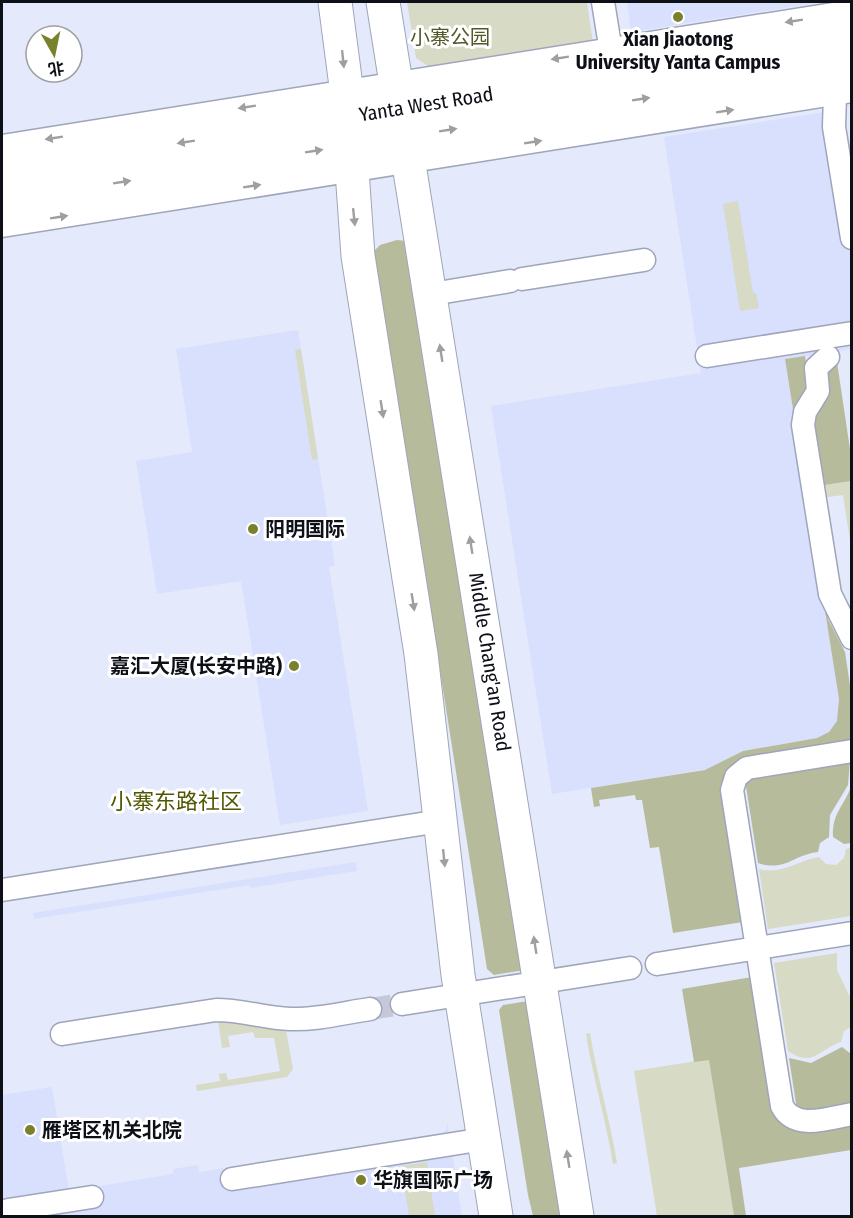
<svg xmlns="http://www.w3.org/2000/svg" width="853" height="1218" font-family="'Fira Sans Condensed','Noto Sans SC',sans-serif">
<rect width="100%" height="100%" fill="#e4e9fb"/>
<!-- built -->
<g fill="#d8e0fd">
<polygon points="627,2 822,2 631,32"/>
<polygon points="838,110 851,195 851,349 785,360 839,699 837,721 829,732 817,738 743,751 714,768 552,794 491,406 701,373 664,137"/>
<polygon points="298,330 335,566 329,567 368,811 280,825 241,581 157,594 136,461 192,452 176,349"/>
<polygon points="356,862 357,871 250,888 249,885 34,919 33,913"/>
<polygon points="52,1087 69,1191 173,1174 173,1169 198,1165 199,1172 442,1133 447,1129 447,1121 462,1216 2,1216 2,1095"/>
</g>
<!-- green -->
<g fill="#d7dac4">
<polygon points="407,2 587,2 594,50 441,75 416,58"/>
<polygon points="738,201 753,293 756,293 759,308 740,311 723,204"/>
<polygon points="301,349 318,459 312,460 295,350"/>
<polygon points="851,481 851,547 843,495 820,498 818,486"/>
<path d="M 851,848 L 851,916 L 768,929 L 759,869 C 783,875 796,861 819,857 L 826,864 L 836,865 L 844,858 L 846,849 Z"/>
<path d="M 837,953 L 837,970 L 851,999 L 851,1027 L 844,1031 L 841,1042 C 817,1050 814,1068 788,1051 L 774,963 Z"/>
<polygon points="218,1020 286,1030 293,1069 287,1077 197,1091 196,1085 220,1081 219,1074 226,1073 228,1080 280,1071 274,1038 255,1038 253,1032 228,1036 230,1047 222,1048"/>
<path d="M 590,1033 C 597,1077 610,1119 617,1163 L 613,1164 C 606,1120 593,1078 586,1034 Z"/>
<polygon points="709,1059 734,1216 657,1216 634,1071"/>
<polygon points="427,1162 435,1216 409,1216 401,1166"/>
</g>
<!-- forest -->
<g fill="#b6bb9c">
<polygon points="397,240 406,241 522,971 518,971 494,975 487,969 374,251 380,245"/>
<polygon points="805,356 810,387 797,426 828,619 845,652 851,692 851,740 736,764 743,922 673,933 659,847 650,848 642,800 636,800 635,795 599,800 600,806 594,807 591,788 705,770 743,751 817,738 829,732 837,721 839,699 785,359"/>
<polygon points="837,362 851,456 851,481 818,486 809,417 823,364"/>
<path d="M 850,761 L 848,785 L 830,815 L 829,837 L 820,843 L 818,852 C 792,855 786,872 758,863 L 745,780 Z"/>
<path d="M 851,787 L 851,843 L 844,844 L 833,837 C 832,813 843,808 851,787 Z"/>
<polygon points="752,977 773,1107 851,1123 851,1150 739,1168 746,1216 734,1216 709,1060 694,1062 682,989"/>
<polygon points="528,1001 567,1216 533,1216 528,1195 499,1010 503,1005"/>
<polygon points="842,1047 851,1054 851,1105 804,1112 797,1110 789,1058 811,1063"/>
</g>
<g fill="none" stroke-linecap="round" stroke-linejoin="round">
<!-- street-tunnel -->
<polyline stroke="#c4c8d9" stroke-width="22" stroke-dasharray="22 11" stroke-linecap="butt" points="370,1009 402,1004"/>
<!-- street casing -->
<g stroke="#9fa5ba" stroke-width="25">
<g id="street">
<polyline points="603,2 613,64"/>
<polyline points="835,94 834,127 852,238"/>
<polyline points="2,146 852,11"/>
<polyline points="2,226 852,91"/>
<polyline points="522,279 644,260"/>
<polyline points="432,294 510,281"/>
<polyline points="707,356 852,333"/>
<polyline points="828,357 816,368 818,391 805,412 803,425 830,594 852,638"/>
<path d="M 852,751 L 747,768 L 736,777 L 732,790 L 782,1106 C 795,1131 829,1118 852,1114"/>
<polyline points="2,890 440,821"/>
<polyline points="657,964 852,933"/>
<polyline points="402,1004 630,968"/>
<path d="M 62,1034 L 216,1010 C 242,1010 265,1018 290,1019 C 317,1020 343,1013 370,1009"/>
<polyline points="232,1179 484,1139"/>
<polyline points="2,1216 8,1210 92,1197"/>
</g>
</g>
<!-- secondary casing -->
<g stroke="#9fa5ba" stroke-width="34">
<g id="secondary">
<polyline points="2,171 852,36"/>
<polyline points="2,201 852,66"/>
</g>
</g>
<!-- primary casing -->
<g stroke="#9fa5ba" stroke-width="35">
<g id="primary">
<polyline points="335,2 346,86 358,256 421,654 458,975 496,1216"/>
<polyline points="383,2 577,1216"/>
</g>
</g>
<!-- street -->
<use href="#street" stroke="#fff" stroke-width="22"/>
<!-- secondary -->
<use href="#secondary" stroke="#fff" stroke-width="32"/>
<!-- primary -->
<use href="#primary" stroke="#fff" stroke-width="33"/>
</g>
<!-- one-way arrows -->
<defs><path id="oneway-solid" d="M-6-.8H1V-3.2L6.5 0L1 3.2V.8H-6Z" transform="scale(1.5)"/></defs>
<g fill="#9f9fa2">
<use href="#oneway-solid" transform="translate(794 21) rotate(171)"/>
<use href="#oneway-solid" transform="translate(560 58) rotate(171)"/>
<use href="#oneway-solid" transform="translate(343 59) rotate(84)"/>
<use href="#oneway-solid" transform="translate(641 99) rotate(-9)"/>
<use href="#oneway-solid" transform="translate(247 107) rotate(171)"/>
<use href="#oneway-solid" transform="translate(725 111) rotate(-9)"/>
<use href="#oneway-solid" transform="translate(448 130) rotate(-9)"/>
<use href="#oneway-solid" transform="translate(54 138) rotate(171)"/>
<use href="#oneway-solid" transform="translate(186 142) rotate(171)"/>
<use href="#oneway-solid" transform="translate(533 142) rotate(-9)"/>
<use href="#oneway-solid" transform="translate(314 151) rotate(-9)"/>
<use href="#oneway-solid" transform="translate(122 182) rotate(-9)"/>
<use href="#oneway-solid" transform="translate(252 186) rotate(-9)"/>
<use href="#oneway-solid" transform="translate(59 217) rotate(-9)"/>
<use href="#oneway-solid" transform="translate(354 217) rotate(84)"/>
<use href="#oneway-solid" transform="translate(441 353) rotate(-99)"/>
<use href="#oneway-solid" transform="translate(382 409) rotate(81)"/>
<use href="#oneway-solid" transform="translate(471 545) rotate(-99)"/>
<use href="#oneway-solid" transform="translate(413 602) rotate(81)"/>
<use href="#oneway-solid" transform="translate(444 858) rotate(84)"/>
<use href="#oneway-solid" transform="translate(535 945) rotate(-99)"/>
<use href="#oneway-solid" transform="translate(568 1159) rotate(-99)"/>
</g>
<!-- markers -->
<g fill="#79812d" stroke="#fff" stroke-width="2">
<circle cx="678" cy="17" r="6"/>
<circle cx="253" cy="529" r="6"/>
<circle cx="294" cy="666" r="6"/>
<circle cx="30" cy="1130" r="6"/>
<circle cx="361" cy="1180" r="6"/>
</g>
<g text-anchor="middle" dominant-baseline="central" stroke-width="6" stroke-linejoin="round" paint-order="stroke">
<!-- park labels -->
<g font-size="20" fill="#535826" stroke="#fff">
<text x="450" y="37">小寨公园</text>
</g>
<!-- poi labels -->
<g font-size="20" font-weight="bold" fill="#0e1017" stroke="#fff" text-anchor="start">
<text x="678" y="39" text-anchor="middle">Xian Jiaotong<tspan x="678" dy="23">University Yanta Campus</tspan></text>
<text x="265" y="529">阳明国际</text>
<text x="282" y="666" text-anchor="end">嘉汇大厦(长安中路)</text>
<text x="42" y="1130">雁塔区机关北院</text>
<text x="373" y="1180">华旗国际广场</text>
</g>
<!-- street labels -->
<g font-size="20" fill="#0e1017" stroke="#fff">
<text transform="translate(426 104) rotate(-9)">Yanta West Road</text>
<text transform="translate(490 662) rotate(81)">Middle Chang'an Road</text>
</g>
<!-- quarter labels -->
<g font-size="22" fill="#515700" stroke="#fff">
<text x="176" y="801">小寨东路社区</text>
</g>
</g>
<!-- border -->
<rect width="853" height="1218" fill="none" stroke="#0e1017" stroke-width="6"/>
<!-- north arrow -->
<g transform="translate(54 54) rotate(171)"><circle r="28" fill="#ffffff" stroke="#9f9fa2" stroke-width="1.5"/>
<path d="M0-4.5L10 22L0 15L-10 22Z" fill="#79812d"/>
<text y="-9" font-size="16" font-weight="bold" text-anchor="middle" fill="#0e1017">北</text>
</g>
</svg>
